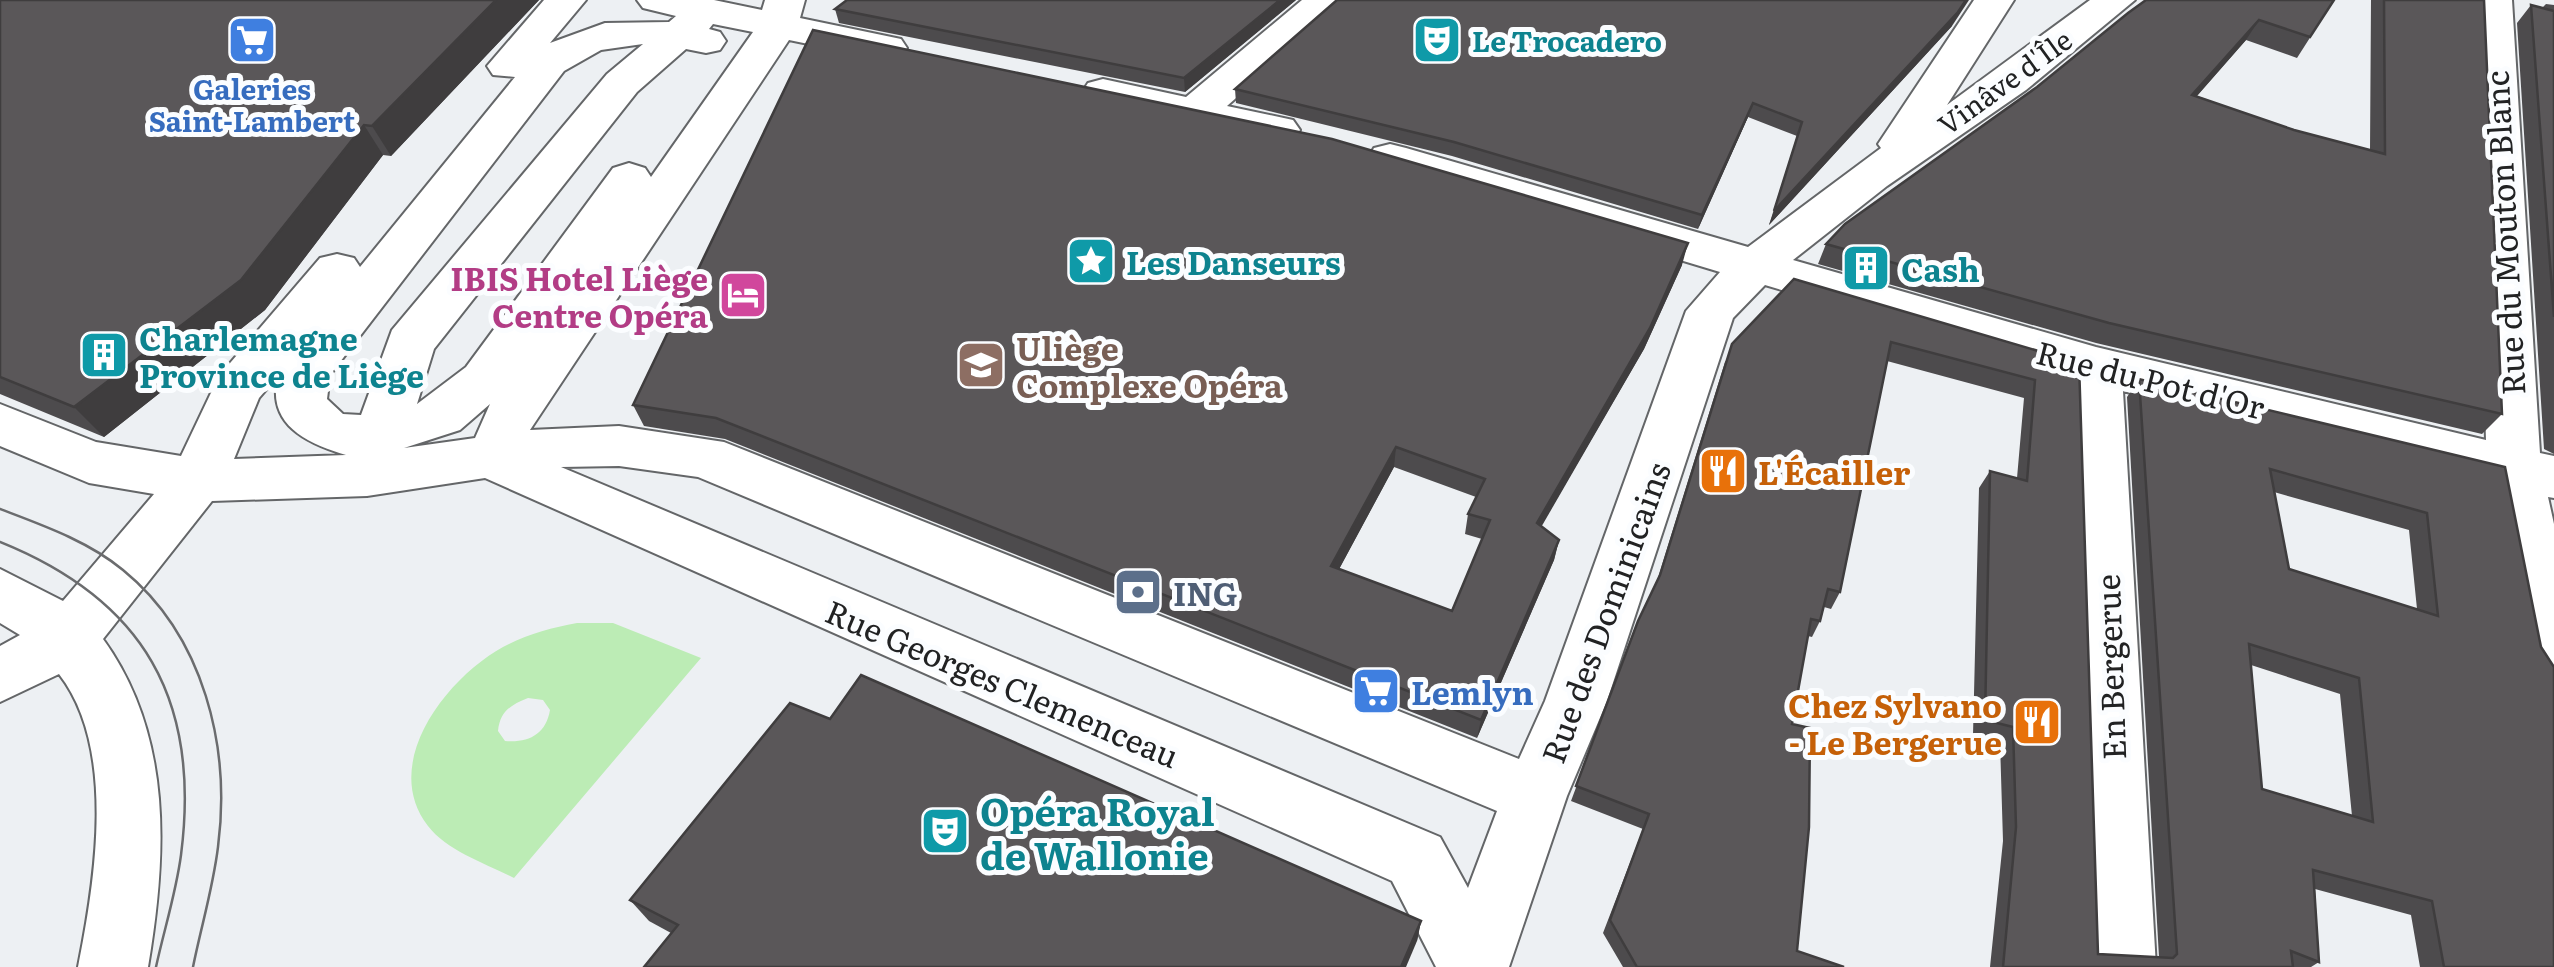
<svg xmlns="http://www.w3.org/2000/svg" width="2554" height="967" font-family="Literata,serif">
<rect width="100%" height="100%" fill="#edf0f3"/>
<!-- green -->
<path fill="#bcecb5" fill-rule="evenodd" d="M 577,623 L 613,623 L 701,658 L 514,878 C 487,864 447,851 428,826 C 379,763 448,677 503,647 C 527,634 551,628 577,623 ZM 528,698 L 543,700 L 550,710 C 546,734 529,743 505,741 L 498,731 C 500,712 510,705 528,698 Z"/>
<g fill="none" stroke-linecap="round" stroke-linejoin="round">
<!-- minor casing -->
<g stroke="#646668" stroke-width="4">
<g id="minor">
<path d="M 544,0 L 586,0 L 550,43 L 605,23 L 669,22 L 676,16 L 643,8 L 637,0 L 714,0 L 762,10 L 765,0 L 805,0 L 800,18 L 901,39 L 907,48 L 901,57 L 886,60 L 789,40 L 530,430 L 619,426 L 724,442 L 1519,759 L 1545,701 L 1686,311 L 1720,272 L 1374,168 L 1368,158 L 1374,148 L 1390,144 L 1406,148 L 1748,247 L 1881,148 L 1878,144 L 1974,0 L 2014,0 L 1947,105 L 2090,0 L 2135,0 L 2026,90 L 1887,186 L 1793,260 L 2096,347 L 2486,440 L 2472,0 L 2512,0 L 2540,453 L 2554,456 L 2554,498 L 2548,497 L 2554,524 L 2554,687 L 2533,679 L 2524,661 L 2490,482 L 2123,391 L 2156,967 L 2086,967 L 2071,377 L 1765,285 L 1733,318 L 1607,701 L 1567,796 L 1509,967 L 1436,967 L 1392,881 L 485,478 L 367,496 L 212,501 L 103,639 C 173,736 167,855 148,967 L 78,967 C 95,882 117,748 59,674 L 0,702 L 0,646 L 20,635 L 0,623 L 0,569 L 63,601 L 154,494 L 89,483 L 0,446 L 0,404 L 96,442 L 181,456 L 219,376 L 320,258 L 337,254 L 354,258 L 360,267 L 515,77 L 493,75 L 487,66 ZM 713,24 L 753,32 L 651,177 L 645,168 L 629,163 L 613,168 L 466,367 L 417,404 L 434,349 L 637,92 L 686,49 L 706,53 L 720,50 L 726,41 L 720,32 L 709,29 ZM 643,44 L 607,74 L 392,330 L 361,415 L 343,414 L 327,399 L 330,375 L 564,71 L 601,50 ZM 278,376 C 266,424 306,443 346,455 L 234,459 L 259,398 ZM 490,404 L 475,438 L 404,448 L 460,430 ZM 619,466 L 698,477 L 1497,811 L 1468,888 L 1440,837 L 561,467 Z"/>
<polygon points="1302,0 1346,0 1227,106 1293,120 1300,130 1293,140 1278,144 1103,105 1088,101 1082,92 1088,83 1103,79 1186,97"/>
</g>
</g>
<!-- minor -->
<use href="#minor" fill="#fff" fill-rule="evenodd"/>
<!-- tram -->
<g stroke="#6b6c6e" stroke-width="2.5">
<path d="M 0,509 C 42,525 88,541 123,570 C 204,636 231,747 218,847 C 213,888 201,927 193,967"/>
<path d="M 0,542 C 144,600 201,700 181,855 C 176,893 164,930 156,967"/>
</g>
</g>
<!-- wall -->
<g fill="#4d4b4d" fill-rule="evenodd">
<polygon points="0,0 539,0 391,156 383,155 265,310 104,437 0,394"/>
<polygon points="847,0 1296,0 1185,92 839,23 835,9"/>
<polygon points="2146,0 2334,0 2297,58 2246,40 2197,96 2294,130 2370,150 2371,0 2484,0 2502,414 2482,434 2096,343 1818,264 1826,244 2037,87"/>
<polygon points="2546,4 2554,5 2554,454 2544,449 2517,23 2531,5 2542,8"/>
<polygon points="1952,26 1769,225 1797,136 1748,117 1698,229 1452,156 1236,103 1235,89"/>
<path d="M 1682,265 L 1644,349 L 1541,526 L 1559,540 L 1554,560 L 1477,738 L 725,439 L 644,426 L 633,405 ZM 1394,467 L 1476,497 L 1468,514 L 1465,534 L 1482,539 L 1452,611 L 1339,569 Z"/>
<path d="M 1794,279 L 2079,363 L 2098,954 L 2159,957 L 2127,397 L 2139,379 L 2505,467 L 2554,967 L 2420,967 L 2411,915 L 2315,889 L 2319,962 L 2311,967 L 1990,967 L 2003,841 L 2000,742 L 1973,735 L 1979,488 L 1990,471 L 2017,478 L 2024,398 L 1887,361 L 1840,592 L 1831,609 L 1824,607 L 1820,621 L 1812,637 L 1808,636 L 1792,724 L 1797,951 L 1844,967 L 1623,967 L 1603,933 L 1643,829 L 1571,801 L 1638,621 L 1657,581 L 1725,362 ZM 2274,492 L 2409,530 L 2417,609 L 2289,569 ZM 2251,665 L 2340,694 L 2352,816 L 2262,789 Z"/>
<polygon points="830,719 1421,921 1417,941 671,933 649,921 630,900"/>
</g>
<!-- shaded-wall -->
<g fill="#3f3d3e">
<polygon points="496,0 539,0 391,156 372,126"/>
<polygon points="1280,0 1296,0 1185,92 1184,78"/>
<polygon points="1966,0 1969,0 1952,26 1769,225 1774,211"/>
<polygon points="2259,20 2246,40 2180,115 2192,95"/>
<polygon points="1753,103 1748,117 1698,229 1702,215"/>
<polygon points="364,125 383,155 265,310 104,437 74,407"/>
<polygon points="1688,243 1682,265 1644,349 1532,543 1537,523"/>
<polygon points="1396,447 1394,467 1330,586 1331,566"/>
<polygon points="1559,540 1554,560 1477,738 1481,720"/>
<polygon points="1421,921 1417,941 1406,967 1401,967"/>
</g>
<!-- building -->
<g fill="#5a5759" stroke="#3f3d3e" stroke-width="2.5" fill-rule="evenodd">
<polygon points="0,0 496,0 372,126 364,125 241,280 74,407 0,377"/>
<polygon points="847,0 1280,0 1184,78 835,9"/>
<polygon points="1337,0 1966,0 1958,12 1774,211 1802,122 1753,103 1702,215 1454,142 1235,89"/>
<polygon points="2146,0 2334,0 2310,37 2259,20 2192,95 2294,130 2385,154 2384,0 2484,0 2502,414 2109,323 1826,244 1845,224 2037,87 2128,13"/>
<polygon points="2531,5 2554,11 2554,317"/>
<path d="M 813,30 L 1332,139 L 1688,243 L 1650,328 L 1537,523 L 1559,540 L 1481,720 L 716,418 L 633,405 ZM 1396,447 L 1485,479 L 1468,514 L 1490,520 L 1452,611 L 1331,566 Z"/>
<path d="M 1794,279 L 2079,363 L 2098,954 L 2173,958 L 2177,954 L 2139,379 L 2505,467 L 2541,647 L 2554,667 L 2554,967 L 2444,967 L 2432,901 L 2313,870 L 2319,962 L 2291,951 L 2293,967 L 2003,967 L 2016,827 L 2013,727 L 1985,720 L 1990,471 L 2027,481 L 2035,380 L 1891,342 L 1840,592 L 1828,589 L 1820,621 L 1811,619 L 1792,724 L 1810,728 L 1809,827 L 1797,951 L 1844,967 L 1637,967 L 1610,920 L 1649,814 L 1576,786 L 1638,621 L 1660,575 L 1732,344 ZM 2270,469 L 2427,513 L 2438,616 L 2289,569 ZM 2249,644 L 2359,678 L 2373,822 L 2262,789 Z"/>
<polygon points="861,675 1421,921 1401,967 644,967 678,925 630,900 790,703 830,719"/>
</g>
<!-- icons -->
<defs>
<g id="supermarket-square" transform="scale(2.5)"><rect x="-9" y="-9" width="18" height="18" rx="4" fill="#3f7fe0" stroke="#fbfdff"/><path d="M-6-5.5h2.5l.6 2H6L4.5 2H-2.5L-4.4-4H-6ZM-1.5 3.2a1.3 1.3 0 1 0 .1 0ZM3 3.2a1.3 1.3 0 1 0 .1 0Z" fill="#fff"/></g>
<g id="theatre-square" transform="scale(2.5)"><rect x="-9" y="-9" width="18" height="18" rx="4" fill="#0f9aa8" stroke="#fbfdff"/><path d="M-5-5.5Q0-4 5-5.5V0Q5 5 0 6Q-5 5-5 0ZM-3.3-2.5H-1v1.5H-3.3ZM1-2.5H3.3v1.5H1ZM-2.8 1Q0 5.5 2.8 1Z" fill="#fff"/></g>
<g id="sight-square" transform="scale(2.5)"><rect x="-9" y="-9" width="18" height="18" rx="4" fill="#0f9aa8" stroke="#fbfdff"/><path d="M0-6L1.8-2.2L6-1.7L2.9 1.2L3.7 5.4L0 3.3L-3.7 5.4L-2.9 1.2L-6-1.7L-1.8-2.2Z" fill="#fff"/></g>
<g id="building-square" transform="scale(2.5)"><rect x="-9" y="-9" width="18" height="18" rx="4" fill="#0f9aa8" stroke="#fbfdff"/><path d="M-4-6H4V6H1V3H-1V6H-4ZM-2.5-4.3h1.7v1.8h-1.7ZM.8-4.3h1.7v1.8H.8ZM-2.5-1h1.7V.8h-1.7ZM.8-1h1.7V.8H.8Z" fill="#fff"/></g>
<g id="hotel-square" transform="scale(2.5)"><rect x="-9" y="-9" width="18" height="18" rx="4" fill="#d1479c" stroke="#fbfdff"/><path d="M-6-4.5h1.5V1H6V5H4.5V3h-9V5H-6ZM-4 0a1.8 1.8 0 1 1 3.6 0ZM.5 0V-2.5h3Q6-2.5 6 0Z" fill="#fff"/></g>
<g id="university-square" transform="scale(2.5)"><rect x="-9" y="-9" width="18" height="18" rx="4" fill="#8d6e63" stroke="#fbfdff"/><path d="M0-5L7-2L0 1L-7-2ZM-4 1L0 2.5L4 1V4Q0 6-4 4Z" fill="#fff"/></g>
<g id="restaurant-square" transform="scale(2.5)"><rect x="-9" y="-9" width="18" height="18" rx="4" fill="#e8710a" stroke="#fbfdff"/><path d="M-5-6h1v4h1v-4h1v4h1v-4h1v5L-1.5 .5V6h-2V.5L-5-1ZM5-6V6H3V1.5H1.5Q1.5-4 5-6Z" fill="#fff"/></g>
<g id="bank-square" transform="scale(2.5)"><rect x="-9" y="-9" width="18" height="18" rx="4" fill="#5c6f8a" stroke="#fbfdff"/><path d="M-6-4H6V4H-6ZM0-2.3a2.3 2.3 0 1 0 0 4.6a2.3 2.3 0 1 0 0-4.6Z" fill="#fff"/></g>
</defs>
<g fill-rule="evenodd">
<use href="#supermarket-square" x="252" y="40"/>
<use href="#theatre-square" x="1437" y="40"/>
<use href="#sight-square" x="1091" y="261"/>
<use href="#building-square" x="1866" y="268"/>
<use href="#hotel-square" x="743" y="295"/>
<use href="#building-square" x="104" y="355"/>
<use href="#university-square" x="981" y="365"/>
<use href="#restaurant-square" x="1723" y="471"/>
<use href="#bank-square" x="1138" y="592"/>
<use href="#supermarket-square" x="1376" y="691"/>
<use href="#restaurant-square" x="2037" y="722"/>
<use href="#theatre-square" x="945" y="831"/>
</g>
<g text-anchor="middle" dominant-baseline="central" stroke-width="10" stroke-linejoin="round" paint-order="stroke">
<!-- far-culture labels -->
<g font-size="28" font-weight="bold" fill="#0d838f" stroke="#fbfdff" text-anchor="start">
<text x="1472" y="40">Le Trocadero</text>
</g>
<!-- far-street labels -->
<g font-size="28" fill="#212223" stroke="#fbfdff">
<text transform="translate(2004 81) rotate(-36)">Vinâve d'Île</text>
</g>
<!-- far-shop labels -->
<g font-size="28" font-weight="bold" fill="#366cbe" stroke="#fbfdff">
<text x="252" y="88">Galeries<tspan x="252" dy="32">Saint-Lambert</tspan></text>
</g>
<!-- street labels -->
<g font-size="32" fill="#212223" stroke="#fbfdff">
<text transform="translate(2503 233) rotate(-93)">Rue du Mouton Blanc</text>
<text transform="translate(2151 378) rotate(14)">Rue du Pot d'Or</text>
<text transform="translate(1604 612) rotate(-70)">Rue des Dominicains</text>
<text transform="translate(2109 667) rotate(-92)">En Bergerue</text>
<text transform="translate(1003 682) rotate(23)">Rue Georges Clemenceau</text>
</g>
<!-- culture labels -->
<g font-size="32" font-weight="bold" fill="#0d838f" stroke="#fbfdff" text-anchor="start">
<text x="1126" y="261">Les Danseurs</text>
<text x="1901" y="268">Cash</text>
<text x="139" y="337">Charlemagne<tspan x="139" dy="37">Province de Liège</tspan></text>
</g>
<!-- hotel labels -->
<g font-size="32" font-weight="bold" fill="#b23c85" stroke="#fbfdff" text-anchor="end">
<text x="708" y="277">IBIS Hotel Liège<tspan x="708" dy="37">Centre Opéra</tspan></text>
</g>
<!-- education labels -->
<g font-size="32" font-weight="bold" fill="#785e54" stroke="#fbfdff" text-anchor="start">
<text x="1016" y="347">Uliège<tspan x="1016" dy="37">Complexe Opéra</tspan></text>
</g>
<!-- food labels -->
<g font-size="32" font-weight="bold" fill="#c56008" stroke="#fbfdff" text-anchor="start">
<text x="1758" y="471">L'Écailler</text>
<text x="2002" y="704" text-anchor="end">Chez Sylvano<tspan x="2002" dy="37">- Le Bergerue</tspan></text>
</g>
<!-- service labels -->
<g font-size="32" font-weight="bold" fill="#4e5e75" stroke="#fbfdff" text-anchor="start">
<text x="1173" y="592">ING</text>
</g>
<!-- shop labels -->
<g font-size="32" font-weight="bold" fill="#366cbe" stroke="#fbfdff" text-anchor="start">
<text x="1411" y="691">Lemlyn</text>
</g>
<!-- near-culture labels -->
<g font-size="38" font-weight="bold" fill="#0d838f" stroke="#fbfdff" text-anchor="start">
<text x="980" y="809">Opéra Royal<tspan x="980" dy="44">de Wallonie</tspan></text>
</g>
</g>
</svg>
